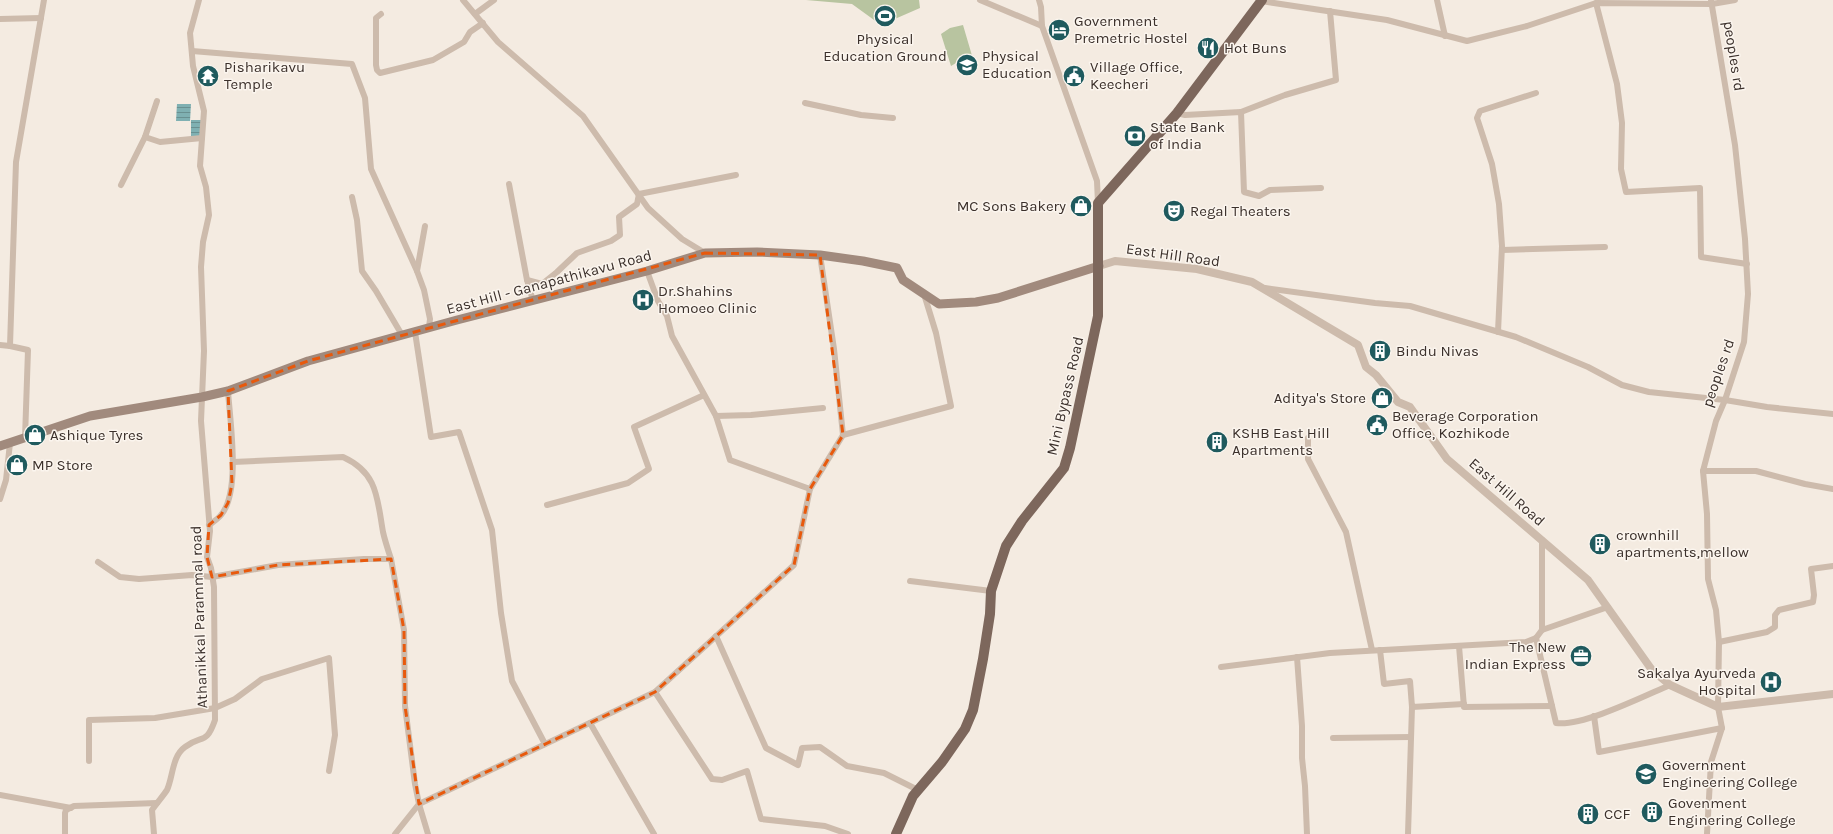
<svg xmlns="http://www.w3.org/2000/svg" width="1833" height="834" font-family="Karla,sans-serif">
<defs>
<pattern id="water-rules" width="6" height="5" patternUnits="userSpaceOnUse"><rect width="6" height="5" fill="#7fb0b2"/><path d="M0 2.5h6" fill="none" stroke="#699091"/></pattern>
</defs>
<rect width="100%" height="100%" fill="#f4ebe1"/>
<!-- grass -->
<g fill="#b8c4a0">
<polygon points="806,0 919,0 920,8 881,25 852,4"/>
<polygon points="963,25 973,59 961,60 951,66 941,34 950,28"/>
</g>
<!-- water -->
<g fill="url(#water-rules)">
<polygon points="177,104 191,104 190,121 176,121"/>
<polygon points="191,120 202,120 201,136 191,136"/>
</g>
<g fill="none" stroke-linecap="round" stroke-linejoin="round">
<!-- minor -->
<g stroke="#cdbbac" stroke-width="6">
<polyline points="463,0 498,42 583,116 648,208 682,239 705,253"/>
<polyline points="980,0 1042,26 1097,181 1098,203"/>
<polyline points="1039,0 1041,7 1042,26"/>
<polyline points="1437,0 1445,36"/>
<polyline points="1261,1 1387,20 1467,41 1527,26 1596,3 1712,4 1735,0"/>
<polyline points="1596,3 1617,84 1622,123 1621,169 1626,192 1700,188 1701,257 1747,264"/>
<polyline points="381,14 376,18 376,65 377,70 380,73 433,60 464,42 470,32 483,23"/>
<polyline points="475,14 494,0"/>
<polyline points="0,19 41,18"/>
<polyline points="192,51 352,64 365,98 371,169 417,271"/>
<polyline points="805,103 861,115 893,118"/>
<polyline points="1241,112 1285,95 1336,80 1330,11"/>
<polyline points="1177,113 1185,115 1241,112 1244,192 1259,196 1270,190 1321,188"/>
<polyline points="145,137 160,142 202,138"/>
<polyline points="509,184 527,280 533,301"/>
<polyline points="121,185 145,137 157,101"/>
<polyline points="352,197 357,220 362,271 376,291 402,335"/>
<polyline points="425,226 417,271 424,290 430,319 429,327"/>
<polyline points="1502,250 1605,247"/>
<polyline points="647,271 658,301 667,316 672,336 716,416 751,415 823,408"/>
<polyline points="527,280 542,284 557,272 577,253 611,241 620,235 619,217 637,204 639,194 736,175"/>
<polyline points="1265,288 1375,303 1410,306 1516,337 1588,367 1622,385 1649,392 1725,400 1767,407 1833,414"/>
<polyline points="415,332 431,437 459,432 492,530 501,613 512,681 545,744"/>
<polyline points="1498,332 1502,246 1499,204 1492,164 1477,118 1480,111 1536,93"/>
<polyline points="0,345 10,346"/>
<polyline points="716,416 730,460 810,489"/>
<polyline points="843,435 951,406 936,333 924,294"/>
<polyline points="25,438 28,350 10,346 16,162 44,0"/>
<polyline points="1308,438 1308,459 1346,532 1372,650"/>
<path d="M 233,462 L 343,457 C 378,473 377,498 383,532 C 385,541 388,550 391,559"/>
<polyline points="1703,471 1756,471 1805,484 1833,489"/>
<polyline points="0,499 6,480 10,443"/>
<polyline points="547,505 628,483 649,469 634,427 704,395"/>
<path d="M 209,525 C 213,522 218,519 221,515 C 241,492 230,421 228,391"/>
<polyline points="98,562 120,577 139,579 192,575 212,577 278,565 364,559 391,559 404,630 405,706 415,784 419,804 428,834"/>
<polyline points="910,581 991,591"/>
<polyline points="1542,630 1608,607"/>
<polyline points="716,636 766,748 798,765 802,748 820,747 847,766 884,773 918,790"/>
<path d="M 1536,638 L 1556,723 C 1582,727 1644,696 1670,685"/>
<polyline points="1719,642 1767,632 1775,627 1775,615 1779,610 1813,602 1814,595 1811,569 1833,566"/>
<polyline points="1459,646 1464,707 1552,706"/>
<polyline points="1380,650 1384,684 1410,681 1412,707 1464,704"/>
<polyline points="1297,657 1302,726 1302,758 1305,786 1307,834"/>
<polyline points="1221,667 1330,653 1526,642 1536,638 1542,630 1542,540"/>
<polyline points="655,692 712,779 722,780 747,771 761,819 825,826 848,834"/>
<polyline points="1594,716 1599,752 1722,728"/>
<polyline points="590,723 654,834"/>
<polyline points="1333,738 1411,737"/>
<polyline points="89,761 89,720 155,718 215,708 235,699 262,679 329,658 335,735 329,771"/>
<polyline points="0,795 71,808"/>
<polyline points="65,834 65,813 66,810 74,806 157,803"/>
<path d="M 154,834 L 152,810 C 157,803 163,796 167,790 C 173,777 172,756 185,747 C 202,734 206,746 215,720 L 214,587 L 211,568 L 207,557 L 210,531 L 201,421 L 204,351 L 201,267 L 203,242 L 209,215 L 206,187 L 200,166 L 204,111 L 193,66 L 190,33 L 199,0"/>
<polyline points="395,834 419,804 655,692 794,565 810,489 843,435 834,349 820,255"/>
<polyline points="1408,834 1412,707"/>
<polyline points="1707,834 1711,762 1722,728 1718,707 1719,642 1716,610 1708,579 1707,514 1703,471 1716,421 1725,400 1744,342 1748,294 1745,239 1735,145 1711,0"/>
</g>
<!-- tertiary -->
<polyline stroke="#cdbbac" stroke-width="8" points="1099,266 1115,261 1197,269 1252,282 1358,345 1366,367 1376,375 1398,402 1410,407 1447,459 1588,580 1652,670 1670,685 1718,707 1833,694"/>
<!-- secondary -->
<polyline stroke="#a18a7d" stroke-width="9" points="0,446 90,416 202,397 228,391 308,361 457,320 647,271 705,253 757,252 820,255 863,261 897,268 903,280 939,304 976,302 998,298 1099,266"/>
<!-- primary -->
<polyline stroke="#7d675c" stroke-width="10" points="896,834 913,796 942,762 965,729 973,710 983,659 990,614 991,591 1006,546 1022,521 1064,468 1070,448 1098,316 1098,203 1177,113 1262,0"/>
</g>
<!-- marked area -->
<path fill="none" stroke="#e8590c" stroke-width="3" stroke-dasharray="8 5" stroke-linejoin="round" d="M 705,253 L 820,255 L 843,435 L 810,489 L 794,565 L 655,692 L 419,804 L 405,706 L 404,630 L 391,559 L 278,565 L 212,577 L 207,557 L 209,525 L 221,515 L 228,503 L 232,484 L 228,391 L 308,361 Z"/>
<!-- icons -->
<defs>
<g id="stadium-disc" transform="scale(1.15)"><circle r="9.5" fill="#1f5a5e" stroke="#fbf5ee"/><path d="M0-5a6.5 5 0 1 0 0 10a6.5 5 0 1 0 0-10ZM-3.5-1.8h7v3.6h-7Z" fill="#fff"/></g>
<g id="hotel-disc" transform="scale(1.15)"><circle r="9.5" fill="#1f5a5e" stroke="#fbf5ee"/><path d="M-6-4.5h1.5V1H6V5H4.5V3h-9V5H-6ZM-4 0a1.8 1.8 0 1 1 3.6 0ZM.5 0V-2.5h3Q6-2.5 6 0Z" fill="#fff"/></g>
<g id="restaurant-disc" transform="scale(1.15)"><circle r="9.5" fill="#1f5a5e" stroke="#fbf5ee"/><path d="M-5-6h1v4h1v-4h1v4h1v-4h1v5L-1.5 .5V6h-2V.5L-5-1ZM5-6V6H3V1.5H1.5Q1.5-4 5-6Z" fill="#fff"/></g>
<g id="university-disc" transform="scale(1.15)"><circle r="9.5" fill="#1f5a5e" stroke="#fbf5ee"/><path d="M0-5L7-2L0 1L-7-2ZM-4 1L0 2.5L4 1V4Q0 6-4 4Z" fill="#fff"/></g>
<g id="temple-disc" transform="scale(1.15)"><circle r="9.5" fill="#1f5a5e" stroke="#fbf5ee"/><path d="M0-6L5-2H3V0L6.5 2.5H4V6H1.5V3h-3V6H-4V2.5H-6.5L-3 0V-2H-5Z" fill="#fff"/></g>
<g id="civic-disc" transform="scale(1.15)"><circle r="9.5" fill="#1f5a5e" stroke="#fbf5ee"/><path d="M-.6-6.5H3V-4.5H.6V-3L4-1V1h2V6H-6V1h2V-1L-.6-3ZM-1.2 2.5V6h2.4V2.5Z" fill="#fff"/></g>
<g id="bank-disc" transform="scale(1.15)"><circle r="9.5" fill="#1f5a5e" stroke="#fbf5ee"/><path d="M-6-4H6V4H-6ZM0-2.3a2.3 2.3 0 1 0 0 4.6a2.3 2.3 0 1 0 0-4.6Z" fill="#fff"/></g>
<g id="shop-disc" transform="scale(1.15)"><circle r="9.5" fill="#1f5a5e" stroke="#fbf5ee"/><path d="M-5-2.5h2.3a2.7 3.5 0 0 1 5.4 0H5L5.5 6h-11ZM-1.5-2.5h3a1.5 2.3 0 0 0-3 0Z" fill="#fff"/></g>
<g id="theatre-disc" transform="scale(1.15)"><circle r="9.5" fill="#1f5a5e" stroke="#fbf5ee"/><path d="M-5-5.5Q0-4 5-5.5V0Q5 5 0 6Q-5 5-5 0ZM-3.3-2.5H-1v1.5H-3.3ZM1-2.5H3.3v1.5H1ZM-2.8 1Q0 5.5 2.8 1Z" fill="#fff"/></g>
<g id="hospital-disc" transform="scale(1.15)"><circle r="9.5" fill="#1f5a5e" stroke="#fbf5ee"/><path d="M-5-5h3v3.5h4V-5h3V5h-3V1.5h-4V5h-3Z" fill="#fff"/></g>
<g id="building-disc" transform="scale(1.15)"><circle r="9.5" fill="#1f5a5e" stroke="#fbf5ee"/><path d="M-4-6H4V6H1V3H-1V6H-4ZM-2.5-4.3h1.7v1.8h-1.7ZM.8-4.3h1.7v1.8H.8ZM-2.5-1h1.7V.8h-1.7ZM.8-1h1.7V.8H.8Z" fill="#fff"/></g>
<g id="office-disc" transform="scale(1.15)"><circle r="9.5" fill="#1f5a5e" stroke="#fbf5ee"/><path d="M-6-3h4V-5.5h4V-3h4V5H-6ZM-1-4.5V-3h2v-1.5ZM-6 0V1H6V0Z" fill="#fff"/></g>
</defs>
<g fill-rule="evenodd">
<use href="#stadium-disc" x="885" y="16"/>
<use href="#hotel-disc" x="1059" y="30"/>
<use href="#restaurant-disc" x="1208" y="48"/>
<use href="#university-disc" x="967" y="65"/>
<use href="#temple-disc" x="208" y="76"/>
<use href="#civic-disc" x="1074" y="76"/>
<use href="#bank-disc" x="1135" y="136"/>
<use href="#shop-disc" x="1081" y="206"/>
<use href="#theatre-disc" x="1174" y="211"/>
<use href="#hospital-disc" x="643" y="300"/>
<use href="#building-disc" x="1380" y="351"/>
<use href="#shop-disc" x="1382" y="398"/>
<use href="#civic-disc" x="1377" y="425"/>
<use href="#shop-disc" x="35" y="435"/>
<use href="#building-disc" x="1217" y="442"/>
<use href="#shop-disc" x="17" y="465"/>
<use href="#building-disc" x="1600" y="544"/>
<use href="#office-disc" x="1581" y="656"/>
<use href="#hospital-disc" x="1771" y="682"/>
<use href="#university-disc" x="1646" y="774"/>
<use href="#building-disc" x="1652" y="812"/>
<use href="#building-disc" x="1588" y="814"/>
</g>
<g text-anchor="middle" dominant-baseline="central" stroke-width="3" stroke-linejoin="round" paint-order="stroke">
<!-- poi labels -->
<g font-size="15" fill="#3b302b" stroke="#fbf5ee" text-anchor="start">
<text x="1074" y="21">Government<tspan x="1074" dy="17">Premetric Hostel</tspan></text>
<text x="885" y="39" text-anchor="middle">Physical<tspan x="885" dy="17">Education Ground</tspan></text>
<text x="1224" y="48">Hot Buns</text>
<text x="982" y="56">Physical<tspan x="982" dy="17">Education</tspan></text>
<text x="224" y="67">Pisharikavu<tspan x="224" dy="17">Temple</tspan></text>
<text x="1090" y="67">Village Office,<tspan x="1090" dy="17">Keecheri</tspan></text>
<text x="1150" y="127">State Bank<tspan x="1150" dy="17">of India</tspan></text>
<text x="1066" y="206" text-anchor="end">MC Sons Bakery</text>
<text x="1190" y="211">Regal Theaters</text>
<text x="658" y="291">Dr.Shahins<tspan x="658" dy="17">Homoeo Clinic</tspan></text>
<text x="1396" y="351">Bindu Nivas</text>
<text x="1366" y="398" text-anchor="end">Aditya's Store</text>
<text x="1392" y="416">Beverage Corporation<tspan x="1392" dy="17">Office, Kozhikode</tspan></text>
<text x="1232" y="433">KSHB East Hill<tspan x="1232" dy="17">Apartments</tspan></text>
<text x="50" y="435">Ashique Tyres</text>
<text x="32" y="465">MP Store</text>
<text x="1616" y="535">crownhill<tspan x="1616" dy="17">apartments,mellow</tspan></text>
<text x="1566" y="647" text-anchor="end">The New<tspan x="1566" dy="17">Indian Express</tspan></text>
<text x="1756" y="673" text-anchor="end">Sakalya Ayurveda<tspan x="1756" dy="17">Hospital</tspan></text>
<text x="1662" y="765">Government<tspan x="1662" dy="17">Engineering College</tspan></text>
<text x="1668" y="803">Govenment<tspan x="1668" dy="17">Enginering College</tspan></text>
<text x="1604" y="814">CCF</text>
</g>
<!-- street labels -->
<g font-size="15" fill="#3b302b" stroke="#fbf5ee">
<text transform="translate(1734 56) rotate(81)">peoples rd</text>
<text transform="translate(1173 255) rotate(8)">East Hill Road</text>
<text transform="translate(549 282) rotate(-15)">East Hill - Ganapathikavu Road</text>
<text transform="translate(1718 373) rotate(-71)">peoples rd</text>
<text transform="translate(1065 396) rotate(-77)">Mini Bypass Road</text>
<text transform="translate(1507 492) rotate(41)">East Hill Road</text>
<text transform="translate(199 617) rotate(-92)">Athanikkal Parammal road</text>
</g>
</g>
</svg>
